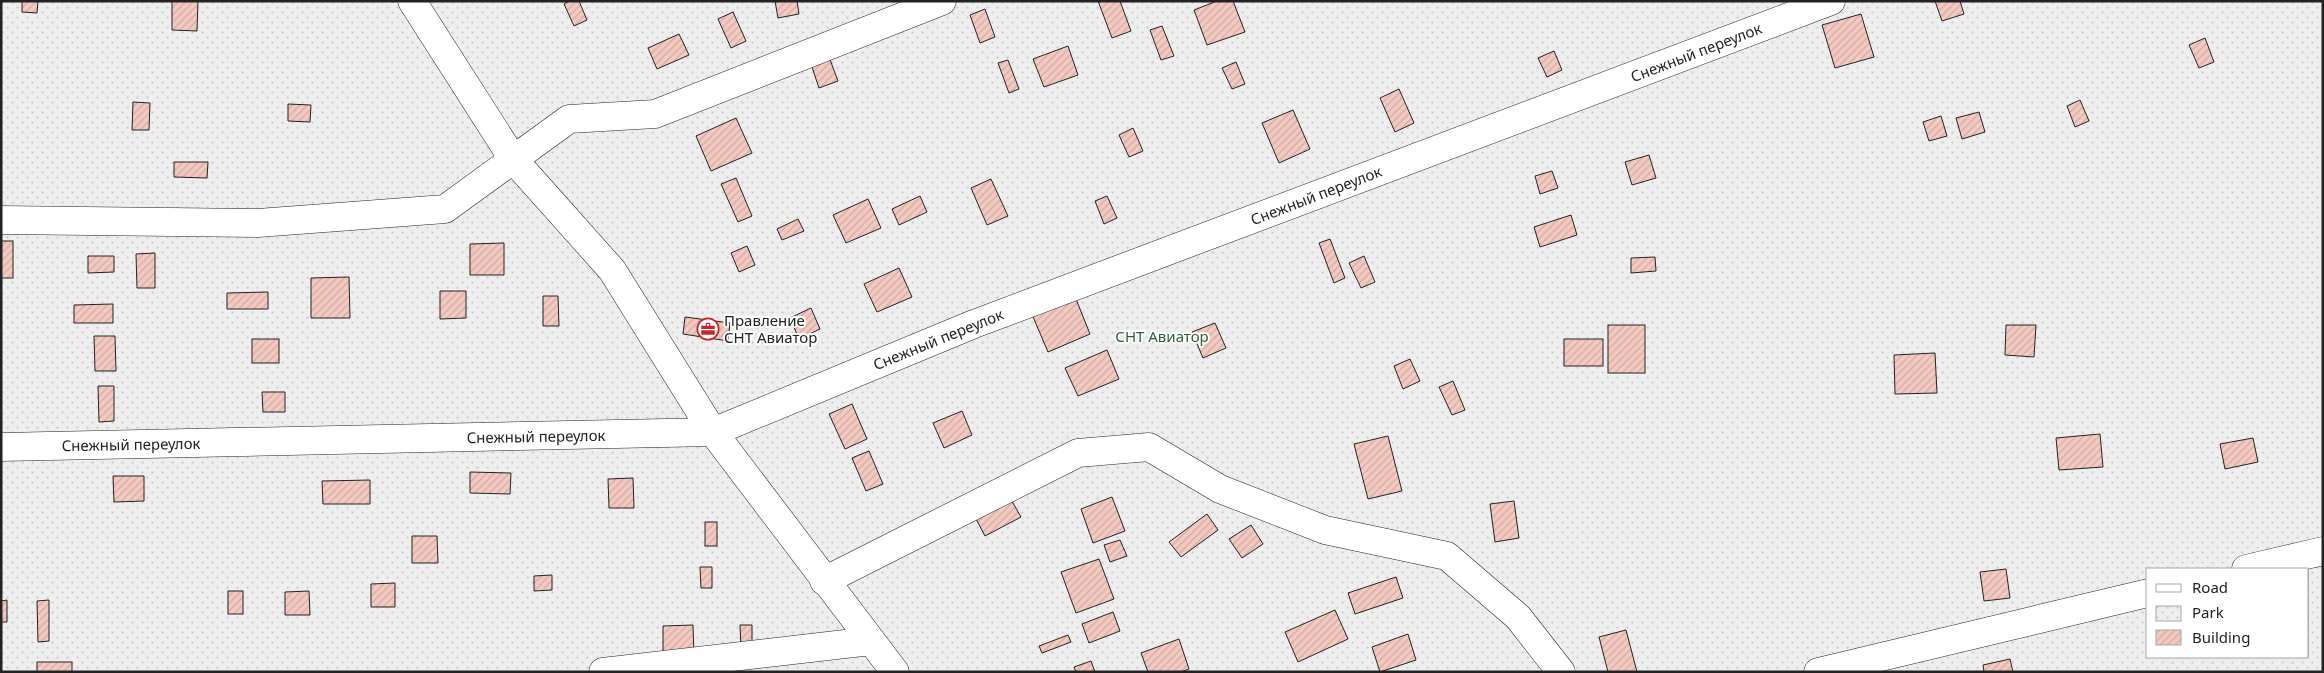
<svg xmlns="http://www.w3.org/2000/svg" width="2324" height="673" font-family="'Noto Sans',sans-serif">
<defs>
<pattern id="park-dots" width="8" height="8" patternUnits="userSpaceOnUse" patternTransform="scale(1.25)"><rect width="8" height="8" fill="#eee"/><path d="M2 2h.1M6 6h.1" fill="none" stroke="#ccc" stroke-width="1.8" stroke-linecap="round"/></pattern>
<pattern id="building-hatch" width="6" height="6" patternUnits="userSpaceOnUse" patternTransform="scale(1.25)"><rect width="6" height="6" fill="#f3c9c0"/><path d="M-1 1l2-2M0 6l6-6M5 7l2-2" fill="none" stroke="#d0aca5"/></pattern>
</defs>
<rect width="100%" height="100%" fill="#fff"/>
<!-- park -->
<path fill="url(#park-dots)" stroke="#6f6f6f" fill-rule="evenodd" d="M 1,1 L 2323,1 L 2323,672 L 1,672 ZM 2148,569 L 2308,569 L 2308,657 L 2148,657 Z"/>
<!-- building -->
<g fill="url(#building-hatch)" stroke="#222">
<polygon points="22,1 38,1 37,13 22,12"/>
<polygon points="172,1 198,1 197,31 172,30"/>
<polygon points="569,1 579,1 587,20 574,26 564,4"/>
<polygon points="775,1 797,1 799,14 778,18"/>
<polygon points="1098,1 1120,1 1131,31 1112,38"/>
<polygon points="1217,1 1233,1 1245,32 1207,45 1194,10"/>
<polygon points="1935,1 1960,1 1964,14 1942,21"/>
<polygon points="985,9 995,37 980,43 970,15"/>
<polygon points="733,12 746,41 731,48 718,19"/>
<polygon points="1861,14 1874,57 1835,68 1822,25"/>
<polygon points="1162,26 1174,56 1161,60 1150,30"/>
<polygon points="679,34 689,55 657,69 648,48"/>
<polygon points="2205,38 2214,62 2199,68 2189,45"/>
<polygon points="1068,46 1078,75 1044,87 1033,59"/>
<polygon points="1554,51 1562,70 1547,77 1538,58"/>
<polygon points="829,57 838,81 819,88 811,64"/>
<polygon points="1008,60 1019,89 1009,93 998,63"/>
<polygon points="1236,62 1245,84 1232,89 1222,68"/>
<polygon points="1399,89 1414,123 1395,132 1380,98"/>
<polygon points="2080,100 2089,121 2075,127 2067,106"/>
<polygon points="133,102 150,103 149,130 132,130"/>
<polygon points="288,104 311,105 310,122 288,121"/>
<polygon points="1293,110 1310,149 1279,163 1262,123"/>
<polygon points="1979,112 1985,132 1962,139 1956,118"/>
<polygon points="1941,116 1947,136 1929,141 1923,122"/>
<polygon points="736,118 752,153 711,171 696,136"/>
<polygon points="1133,128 1143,151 1129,157 1119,135"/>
<polygon points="1649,155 1656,178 1632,185 1625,162"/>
<polygon points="174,162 208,162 207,178 174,177"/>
<polygon points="1552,171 1558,188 1540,194 1535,176"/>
<polygon points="736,178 752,216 738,222 721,184"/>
<polygon points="991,179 1008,216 987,225 971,188"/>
<polygon points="920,196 927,212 899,225 892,209"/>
<polygon points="1107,196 1117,218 1104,224 1095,201"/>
<polygon points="868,199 881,228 846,243 833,215"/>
<polygon points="1571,215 1577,235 1540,247 1534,227"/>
<polygon points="798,219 804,231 782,240 777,229"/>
<polygon points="1330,239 1345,278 1334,283 1319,243"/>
<rect x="1" y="241" width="12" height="37"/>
<polygon points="504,243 504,275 470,275 470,244"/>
<polygon points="747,246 755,265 739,272 731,253"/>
<polygon points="155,253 155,288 137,288 136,254"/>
<polygon points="88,256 114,256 114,272 88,273"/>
<polygon points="1364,256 1375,282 1361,288 1349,263"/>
<polygon points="1655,257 1656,271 1631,273 1631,258"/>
<polygon points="899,268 912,297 877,312 864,284"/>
<polygon points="349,277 350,318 311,318 311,278"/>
<polygon points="440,291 466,291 466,318 440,319"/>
<polygon points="268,292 268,309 227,309 227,293"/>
<polygon points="1074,294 1090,334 1048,352 1031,312"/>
<polygon points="543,296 558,296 559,326 543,326"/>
<polygon points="113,304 113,323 74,323 74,305"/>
<polygon points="811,308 820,329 799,339 790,318"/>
<polygon points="685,317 730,323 728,341 683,334"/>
<polygon points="1215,323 1226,348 1203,358 1192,332"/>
<rect x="1608" y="325" width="37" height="48"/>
<polygon points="2006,325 2036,325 2034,357 2005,355"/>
<polygon points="94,336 115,336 116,371 95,371"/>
<rect x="252" y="339" width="27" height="24"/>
<rect x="1564" y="339" width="39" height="27"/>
<polygon points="1107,350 1119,379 1078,396 1065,368"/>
<polygon points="1935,353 1937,393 1895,394 1894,355"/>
<polygon points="1410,359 1420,381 1403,389 1394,366"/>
<polygon points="1453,381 1465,410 1452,415 1439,387"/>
<polygon points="98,386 114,386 114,421 99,422"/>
<polygon points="262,392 285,392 285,412 263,412"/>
<polygon points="852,404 867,439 845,449 829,414"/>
<polygon points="962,411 972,435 944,448 933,423"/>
<polygon points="2100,434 2103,467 2059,470 2056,438"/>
<polygon points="1388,436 1402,491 1368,499 1354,444"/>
<polygon points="2253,438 2258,462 2225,469 2220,444"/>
<polygon points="869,451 883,484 866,491 852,458"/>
<polygon points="470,472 511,473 510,494 470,493"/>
<polygon points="113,476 144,476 144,501 114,502"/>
<polygon points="633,478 634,508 609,508 608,479"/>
<polygon points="370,480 370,504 323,504 322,481"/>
<polygon points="1009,496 1021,517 985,536 974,515"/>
<polygon points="1112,497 1125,531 1093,543 1081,509"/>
<polygon points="1514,501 1519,538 1495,542 1490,504"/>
<polygon points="1207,514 1218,530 1181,557 1169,542"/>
<rect x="705" y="522" width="12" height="24"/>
<polygon points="1251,525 1263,544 1242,558 1229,539"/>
<polygon points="412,536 437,536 438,563 412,563"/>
<polygon points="1120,540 1127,556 1110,562 1104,545"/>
<polygon points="1099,559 1114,599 1076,613 1061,572"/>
<polygon points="700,567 712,567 712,588 701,588"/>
<polygon points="2006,569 2010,598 1984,601 1980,572"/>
<polygon points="552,575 552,590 534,591 534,576"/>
<polygon points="1396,577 1403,598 1355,614 1348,593"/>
<polygon points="395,583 395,607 371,607 371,584"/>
<rect x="228" y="591" width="15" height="23"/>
<polygon points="309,591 310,615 285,615 285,592"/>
<polygon points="7,600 7,622 1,622 1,601"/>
<polygon points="49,600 49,641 38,642 37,601"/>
<polygon points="1335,610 1348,639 1298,662 1285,632"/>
<polygon points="1113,612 1120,631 1089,643 1082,624"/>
<polygon points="693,625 694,656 663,656 663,626"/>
<polygon points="740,625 752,625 752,648 741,648"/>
<polygon points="1626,630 1637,672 1608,672 1599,637"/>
<polygon points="1408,634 1416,660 1380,672 1372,647"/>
<polygon points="1068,635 1071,642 1042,653 1039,646"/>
<polygon points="1179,639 1189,669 1181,672 1148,672 1141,653"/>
<polygon points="2010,659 2013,672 1984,672 1983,665"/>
<polygon points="1091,661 1095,672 1076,672 1074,667"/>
<rect x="37" y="662" width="35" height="10"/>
</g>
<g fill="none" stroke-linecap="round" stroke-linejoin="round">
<!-- minor casing -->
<g stroke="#222" stroke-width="29">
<g id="minor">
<polyline points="412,1 513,159 612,270 713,432 895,672"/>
<polyline points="1,220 258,223 445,209 569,119 655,114 942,1"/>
<polyline points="1,447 713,432 974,324 1831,1"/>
<polyline points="2246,569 2323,551"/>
<polyline points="824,581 1078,453 1149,447 1220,489 1325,530 1447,556 1518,617 1561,672"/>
<polyline points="603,672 871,641"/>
<polyline points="1818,672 2148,593"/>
</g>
</g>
<!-- minor -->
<use href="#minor" stroke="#fff" stroke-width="28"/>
</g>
<!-- icons -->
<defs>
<g id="office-ring" transform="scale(1.125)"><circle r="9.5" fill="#fff" stroke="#c62828" stroke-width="1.5"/><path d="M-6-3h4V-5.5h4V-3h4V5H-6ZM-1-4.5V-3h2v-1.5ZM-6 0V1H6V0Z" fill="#c62828"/></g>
</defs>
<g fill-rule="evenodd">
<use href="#office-ring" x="708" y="329"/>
</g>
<g text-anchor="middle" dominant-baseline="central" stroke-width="4" stroke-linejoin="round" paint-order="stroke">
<!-- street labels -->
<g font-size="15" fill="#222" stroke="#fff">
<text transform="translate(1696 52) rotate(-21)">Снежный переулок</text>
<text transform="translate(1316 195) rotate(-21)">Снежный переулок</text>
<text transform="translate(938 339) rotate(-22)">Снежный переулок</text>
<text transform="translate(536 436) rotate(-1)">Снежный переулок</text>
<text transform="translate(131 444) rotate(-1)">Снежный переулок</text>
</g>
<!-- poi labels -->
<g font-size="15" fill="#222" stroke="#fff" text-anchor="start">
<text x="724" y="320">Правление<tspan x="724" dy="17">СНТ Авиатор</tspan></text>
</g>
<!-- park labels -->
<g font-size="15" fill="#2f5e38" stroke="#fff">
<text x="1162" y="336">СНТ Авиатор</text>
</g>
</g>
<!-- border -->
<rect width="2324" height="673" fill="none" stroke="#222222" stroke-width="5"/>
<!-- legend -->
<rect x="2146" y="568" width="162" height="90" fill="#ffffff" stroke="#a7a7a7"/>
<rect x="2156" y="584" width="25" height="8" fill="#ffffff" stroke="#a7a7a7"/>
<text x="2192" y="593" font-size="15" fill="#222222">Road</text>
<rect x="2156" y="606" width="25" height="15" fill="url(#park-dots)" stroke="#a7a7a7"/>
<text x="2192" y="618" font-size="15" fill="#222222">Park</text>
<rect x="2156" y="630" width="25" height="15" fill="url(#building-hatch)" stroke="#a7a7a7"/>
<text x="2192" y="643" font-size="15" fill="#222222">Building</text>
</svg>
